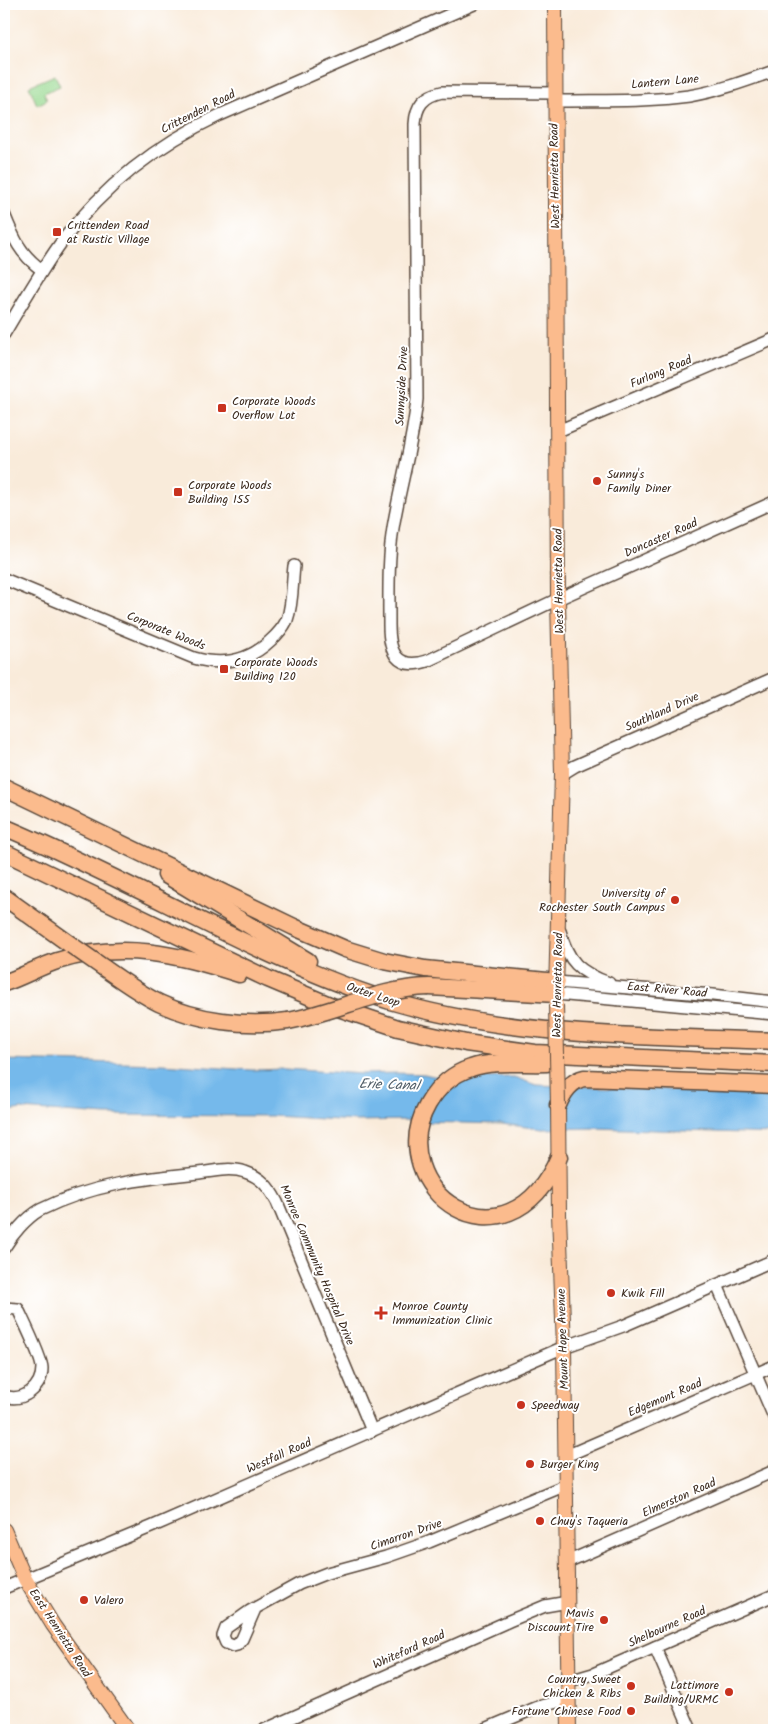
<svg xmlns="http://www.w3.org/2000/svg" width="778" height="1734" font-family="Kalam,sans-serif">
<rect width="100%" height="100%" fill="#fff"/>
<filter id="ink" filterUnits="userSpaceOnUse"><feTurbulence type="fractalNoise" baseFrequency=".02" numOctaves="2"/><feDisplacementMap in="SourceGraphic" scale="10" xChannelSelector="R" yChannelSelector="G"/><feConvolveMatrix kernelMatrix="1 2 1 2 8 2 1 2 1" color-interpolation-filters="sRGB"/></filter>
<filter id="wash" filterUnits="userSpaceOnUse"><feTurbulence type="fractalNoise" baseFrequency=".0096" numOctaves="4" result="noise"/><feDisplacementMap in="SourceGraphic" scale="20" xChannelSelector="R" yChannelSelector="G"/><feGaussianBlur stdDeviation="1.12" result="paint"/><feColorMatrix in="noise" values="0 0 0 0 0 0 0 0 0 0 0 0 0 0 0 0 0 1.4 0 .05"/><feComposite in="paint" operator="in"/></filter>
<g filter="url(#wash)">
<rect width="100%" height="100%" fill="#f9ebda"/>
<!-- green -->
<polygon fill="#97d88f" stroke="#698156" points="55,75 60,86 44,93 47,100 37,105 29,86"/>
<!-- water -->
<polygon fill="#75b9eb" stroke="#587284" points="4,1060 162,1064 252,1070 285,1069 362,1074 396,1073 424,1074 452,1080 466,1078 514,1077 536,1085 774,1093 774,1134 595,1128 542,1129 502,1124 423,1122 412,1120 356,1121 273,1116 106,1115 21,1109 4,1112"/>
</g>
<g filter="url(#ink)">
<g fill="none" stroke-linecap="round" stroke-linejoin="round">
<!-- minor casing -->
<g stroke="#58473a" stroke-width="14">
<g id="minor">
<path d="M 554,93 L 442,92 C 423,96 416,106 415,124 L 417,399 C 413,443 400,485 393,528 C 388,560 389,593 389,625 C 389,651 396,671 427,661 L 558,599 L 774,502"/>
<path d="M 554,101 C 599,100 645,102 689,96 C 719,91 746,81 774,71"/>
<path d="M 4,214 C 14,239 20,254 42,270"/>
<path d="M 4,334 C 23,302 41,270 63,240 C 105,185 158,144 220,115 L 474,4"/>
<polyline points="558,431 774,339"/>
<path d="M 4,579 L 194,658 C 222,666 249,661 270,641 C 277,635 283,628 287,620 C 293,603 292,583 294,566"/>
<polyline points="562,774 575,766 774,678"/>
<path d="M 560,931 C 568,962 579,972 609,983"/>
<polyline points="557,982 713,995 774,1002"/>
<polyline points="556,994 774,1014"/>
<path d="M 4,1248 C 12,1235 26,1218 40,1210 C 90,1185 145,1178 199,1173 C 213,1171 231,1167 245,1172 C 261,1177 269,1187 277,1202 L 372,1431"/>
<polyline points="717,1285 774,1417"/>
<path d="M 4,1308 L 18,1309 C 23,1320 42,1358 42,1368 C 42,1377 38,1386 30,1392 C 22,1398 13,1399 4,1396"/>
<polyline points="566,1456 774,1366"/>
<polyline points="567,1562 774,1471"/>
<polyline points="4,1588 151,1527 564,1347 623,1326 774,1260"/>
<polyline points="255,1609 242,1639 237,1645 233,1646 226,1643 223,1636 226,1628 250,1611 299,1584 327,1573 386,1557 429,1542 566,1485"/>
<polyline points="655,1647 691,1730"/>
<polyline points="569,1681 593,1674 774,1595"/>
<polyline points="264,1730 509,1621 545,1606 568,1602"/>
<polyline points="483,1730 538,1707 569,1699"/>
</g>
</g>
<!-- major casing -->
<g stroke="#58473a" stroke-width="16">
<g id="major">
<polyline points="555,4 558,599 562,774 556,991"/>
<polyline points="558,1105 559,1214 564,1347 569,1730"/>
<polyline points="4,1530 25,1579 53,1625 128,1730"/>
</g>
</g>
<!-- highway casing -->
<g stroke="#58473a" stroke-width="19">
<g id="highway">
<polyline points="4,787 294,927 345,949 384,961 425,969 557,982"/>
<path d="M 4,827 C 80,859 154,898 228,934 C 281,960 334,984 390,1001 C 515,1038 646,1036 774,1041"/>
<polyline points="4,852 268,979 332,1006 398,1028 466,1043 535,1053 774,1064"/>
<polyline points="166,875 308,961"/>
<polyline points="4,897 71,945"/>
<path d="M 104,968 C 121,980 139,993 159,1003 C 197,1021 246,1027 288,1021"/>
<path d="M 4,983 C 22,977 39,967 57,961 C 121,941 178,954 239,974"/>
<polyline points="429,987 556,994"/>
<path d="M 547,1063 C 522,1064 494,1060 471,1068 C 452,1074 438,1087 428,1104 C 380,1188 506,1279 559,1157"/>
<path d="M 558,1105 C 563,1093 570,1081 584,1078 L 774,1085"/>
</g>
</g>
<!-- minor -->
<use href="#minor" stroke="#fff" stroke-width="11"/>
<!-- major -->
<use href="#major" stroke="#fbbb8d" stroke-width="14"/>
<!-- highway -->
<use href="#highway" stroke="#fbbb8d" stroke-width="16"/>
<!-- major-bridge casing -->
<g stroke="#58473a" stroke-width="16" stroke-linecap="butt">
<polyline id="major-bridge" points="556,1005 558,1105"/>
</g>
<!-- highway-bridge casing -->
<g stroke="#58473a" stroke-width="19" stroke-linecap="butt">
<g id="highway-bridge">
<polyline points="71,945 104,968"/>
<path d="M 288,1021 C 336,1012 380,988 429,987"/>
</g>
</g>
<!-- major-bridge -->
<use href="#major-bridge" stroke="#fbbb8d" stroke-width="14"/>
<!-- highway-bridge -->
<use href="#highway-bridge" stroke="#fbbb8d" stroke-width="16"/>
</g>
</g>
<!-- markers -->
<g fill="#c8321e" stroke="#fff" stroke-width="2">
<rect x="52" y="227" width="10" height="10" rx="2.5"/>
<rect x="217" y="403" width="10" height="10" rx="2.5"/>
<circle cx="597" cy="481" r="5"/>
<rect x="173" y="487" width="10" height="10" rx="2.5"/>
<rect x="219" y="664" width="10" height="10" rx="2.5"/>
<circle cx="675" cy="900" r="5"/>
<circle cx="611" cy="1293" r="5"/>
<path d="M378.5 1305.5h5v5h5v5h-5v5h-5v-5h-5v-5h5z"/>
<circle cx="521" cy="1405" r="5"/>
<circle cx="530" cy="1464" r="5"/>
<circle cx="540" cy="1521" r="5"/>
<circle cx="84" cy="1600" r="5"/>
<circle cx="604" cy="1620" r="5"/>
<circle cx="631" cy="1686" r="5"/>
<circle cx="729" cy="1692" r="5"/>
<circle cx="631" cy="1711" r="5"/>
</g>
<g text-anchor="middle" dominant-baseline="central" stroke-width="4" stroke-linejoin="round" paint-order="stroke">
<!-- street labels -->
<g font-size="12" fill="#3b2a1e" stroke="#fff">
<text transform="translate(665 82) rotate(-5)">Lantern Lane</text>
<text transform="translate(198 112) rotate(-27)">Crittenden Road</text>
<text transform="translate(555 176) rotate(-91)">West Henrietta Road</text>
<text transform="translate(661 372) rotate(-23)">Furlong Road</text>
<text transform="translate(402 386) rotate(-87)">Sunnyside Drive</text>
<text transform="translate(661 538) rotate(-24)">Doncaster Road</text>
<text transform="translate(559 581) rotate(-91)">West Henrietta Road</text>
<text transform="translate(166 631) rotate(22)">Corporate Woods</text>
<text transform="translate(662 712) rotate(-24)">Southland Drive</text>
<text transform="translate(558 985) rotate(-89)">West Henrietta Road</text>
<text transform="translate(667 990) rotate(5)">East River Road</text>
<text transform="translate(373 995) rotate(18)">Outer Loop</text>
<text transform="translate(317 1265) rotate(67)">Monroe Community Hospital Drive</text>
<text transform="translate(563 1339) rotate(-92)">Mount Hope Avenue</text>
<text transform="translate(665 1398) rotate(-23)">Edgemont Road</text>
<text transform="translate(279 1456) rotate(-24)">Westfall Road</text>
<text transform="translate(679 1498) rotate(-24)">Elmerston Road</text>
<text transform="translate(406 1535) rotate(-19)">Cimarron Drive</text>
<text transform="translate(667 1627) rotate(-24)">Shelbourne Road</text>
<text transform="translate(60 1633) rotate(57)">East Henrietta Road</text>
<text transform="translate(409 1650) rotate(-24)">Whiteford Road</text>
</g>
<!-- poi labels -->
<g font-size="12" fill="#3b2a1e" stroke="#fff" text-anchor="start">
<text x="67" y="225">Crittenden Road<tspan x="67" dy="14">at Rustic Village</tspan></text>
<text x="232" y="401">Corporate Woods<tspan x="232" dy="14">Overflow Lot</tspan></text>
<text x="607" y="474">Sunny's<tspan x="607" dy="14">Family Diner</tspan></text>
<text x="188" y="485">Corporate Woods<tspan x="188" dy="14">Building 155</tspan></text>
<text x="234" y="662">Corporate Woods<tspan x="234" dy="14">Building 120</tspan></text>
<text x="665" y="893" text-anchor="end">University of<tspan x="665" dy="14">Rochester South Campus</tspan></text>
<text x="621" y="1293">Kwik Fill</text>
<text x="392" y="1306">Monroe County<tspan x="392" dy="14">Immunization Clinic</tspan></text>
<text x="531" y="1405">Speedway</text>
<text x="540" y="1464">Burger King</text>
<text x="550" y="1521">Chuy's Taqueria</text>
<text x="94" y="1600">Valero</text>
<text x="594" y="1613" text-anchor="end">Mavis<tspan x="594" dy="14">Discount Tire</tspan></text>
<text x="621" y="1679" text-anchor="end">Country Sweet<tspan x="621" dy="14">Chicken &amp; Ribs</tspan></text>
<text x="719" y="1685" text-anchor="end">Lattimore<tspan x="719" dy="14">Building/URMC</tspan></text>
<text x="621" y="1711" text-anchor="end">Fortune Chinese Food</text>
</g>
<!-- water labels -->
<g font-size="14" font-style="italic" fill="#4f5c66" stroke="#fff">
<text transform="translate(389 1085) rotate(2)">Erie Canal</text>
</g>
</g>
<!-- margin -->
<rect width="778" height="1734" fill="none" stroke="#fff" stroke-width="20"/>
</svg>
